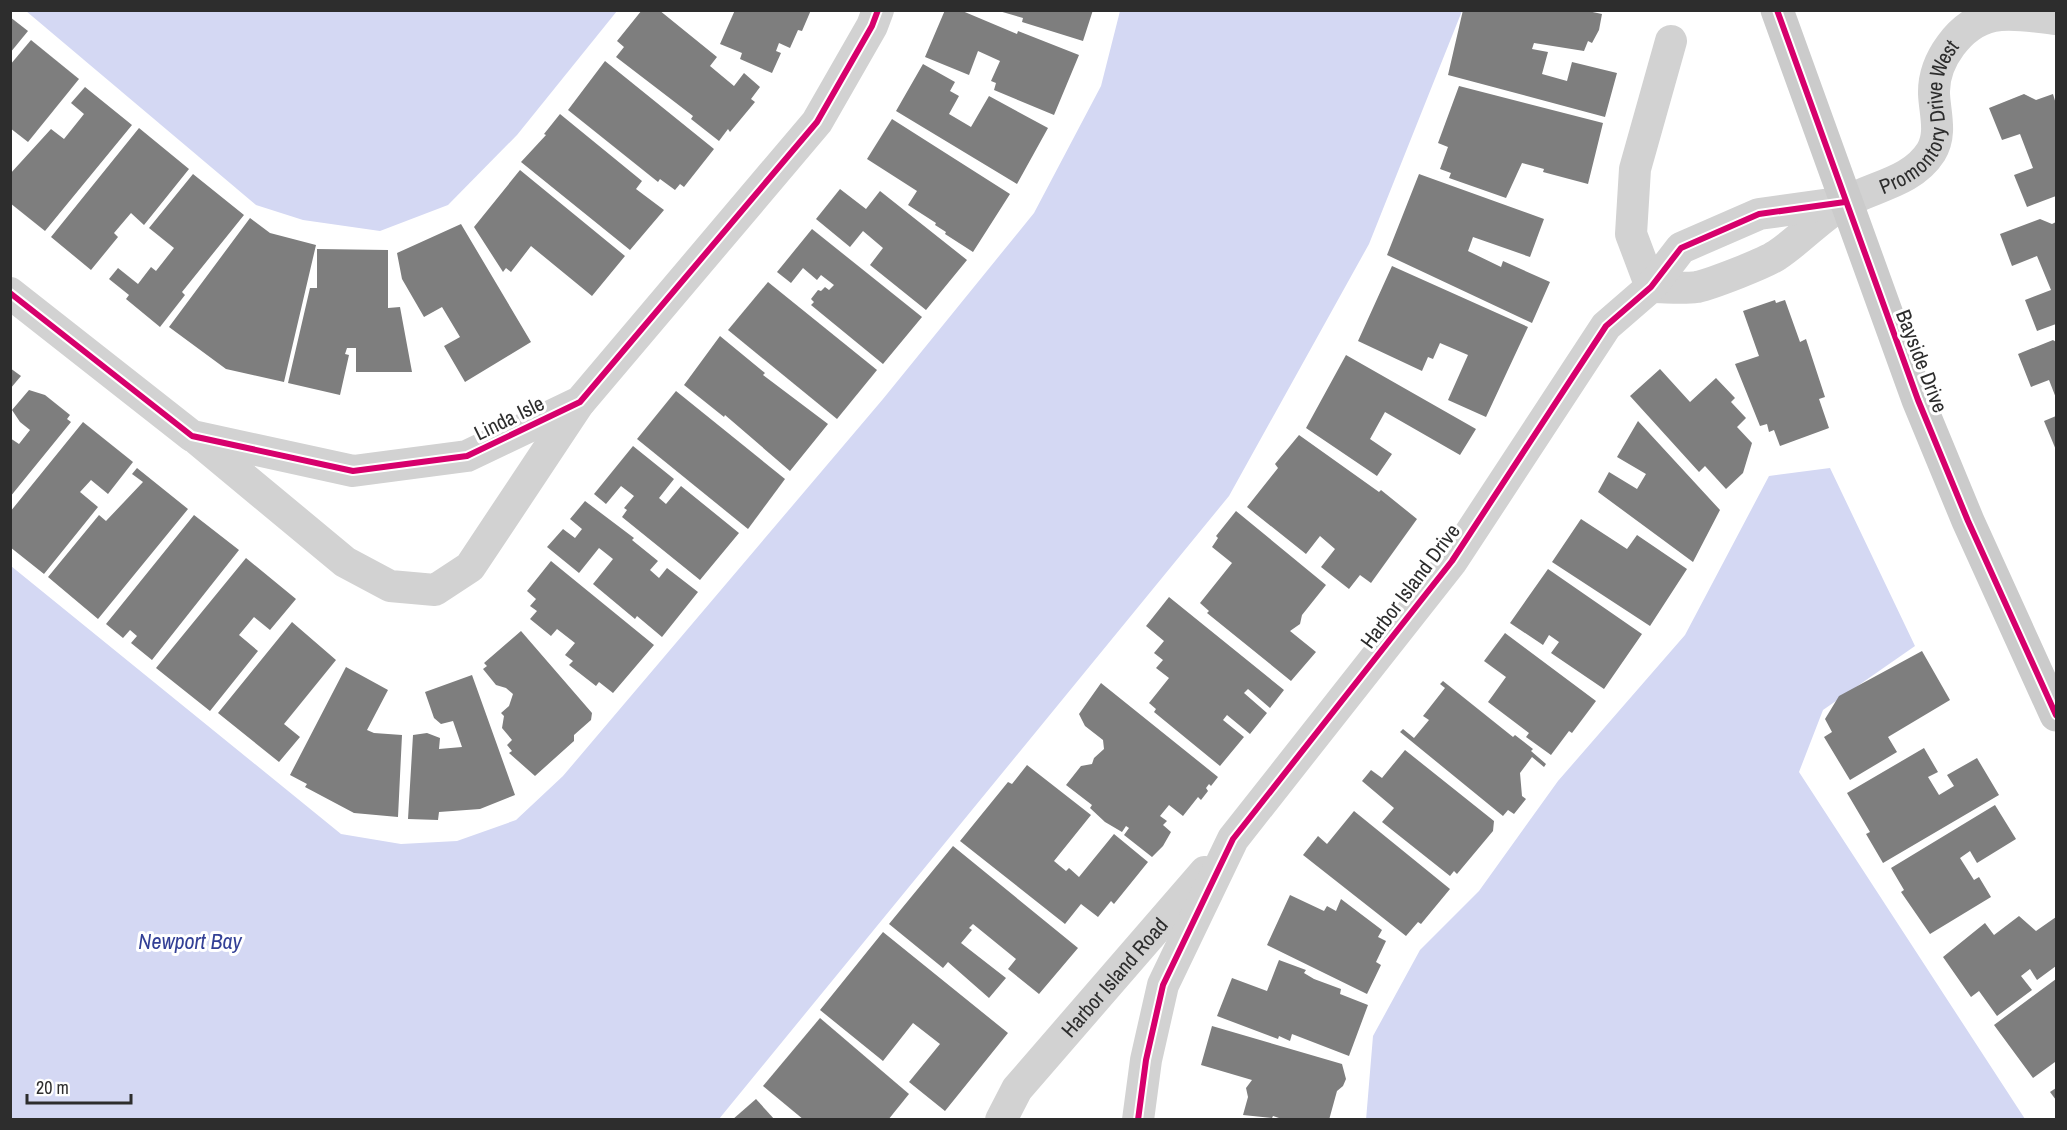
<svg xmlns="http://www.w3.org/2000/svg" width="2067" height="1130" font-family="'Archivo Narrow',sans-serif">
<rect width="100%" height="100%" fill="#fff"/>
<!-- water -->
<g fill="#d4d8f3">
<polygon points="26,11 617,11 517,135 448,205 380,231 303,220 256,205"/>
<polygon points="1120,11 1462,11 1369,244 1229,496 719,1119 11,1119 11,566 341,834 401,844 457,841 516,820 563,776 883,399 1034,213 1101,86"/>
<polygon points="1830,468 1915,646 1823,710 1799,772 2025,1119 1366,1120 1373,1036 1420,950 1479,891 1558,781 1685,635 1769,476"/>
</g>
<!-- building -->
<g fill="#7e7e7e">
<polygon points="642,10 659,10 717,57 710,66 734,86 744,73 760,87 751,99 755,102 730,132 728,129 719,141 691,119 693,116 616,57 624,47 617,41"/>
<polygon points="735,10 811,10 802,31 798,30 790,48 779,43 776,51 781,53 772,73 740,59 742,53 720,44"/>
<polygon points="945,10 960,10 1017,34 1018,31 1079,55 1054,115 994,90 996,83 991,81 1000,61 978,51 969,75 925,57"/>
<polygon points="1093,10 1083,41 1022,22 1023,18 999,11"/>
<polygon points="1463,10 1583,10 1602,14 1599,30 1592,43 1588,41 1584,51 1534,43 1532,49 1548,52 1542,74 1567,81 1572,62 1617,73 1605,117 1448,75"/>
<polygon points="10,17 28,31 10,53"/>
<polygon points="31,40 79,79 28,142 10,128 10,65"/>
<polygon points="605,61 714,149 684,187 680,184 675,190 660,179 658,182 568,110"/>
<polygon points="923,64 955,82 950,91 959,96 949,114 971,127 989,96 1048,128 1017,184 896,111"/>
<polygon points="1459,86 1603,123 1588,184 1543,172 1544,169 1522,163 1506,198 1449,178 1451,173 1440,169 1448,147 1438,143"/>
<polygon points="85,87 132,125 45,231 10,203 10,174 51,129 64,139 84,114 71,103"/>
<polygon points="2024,94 2036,100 2053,94 2056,104 2056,196 2027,207 2014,175 2033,168 2020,134 2002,140 1989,108"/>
<polygon points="560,114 642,181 636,189 664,210 630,250 521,162 546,135 544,134"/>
<polygon points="892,119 1010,194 973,252 945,234 946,232 935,225 936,223 908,205 917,191 867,159"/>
<polygon points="139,128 189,169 144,225 131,213 114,233 118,237 91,270 51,237"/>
<polygon points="520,170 625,256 592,296 531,246 511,272 506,268 503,272 474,227"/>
<polygon points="193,174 244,215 182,292 185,295 160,327 126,299 129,295 109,279 118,268 138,284 151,267 156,271 174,248 149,228"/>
<polygon points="1419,174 1544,219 1530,257 1473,237 1468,251 1501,267 1503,261 1550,282 1532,323 1387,255"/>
<polygon points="840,189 866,209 880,191 967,260 926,310 870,265 883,248 863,231 850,247 816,219"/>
<polygon points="250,218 270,233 316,245 284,382 226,369 169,327"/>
<polygon points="2040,219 2052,224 2056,222 2056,324 2037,331 2025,300 2051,290 2037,256 2012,266 2000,234"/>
<polygon points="461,224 531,342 465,382 444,346 460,337 442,307 424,317 402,279 397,253"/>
<polygon points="812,229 922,317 883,364 811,305 814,302 811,299 818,290 821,291 825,287 829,290 834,285 821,275 817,280 803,268 791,283 777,272"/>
<polygon points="317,249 388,250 388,308 400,307 412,372 356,372 356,348 347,348 345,354 349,355 340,395 288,383 310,288 317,288"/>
<polygon points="1392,266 1528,327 1486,417 1448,400 1468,355 1440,343 1433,359 1428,357 1422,371 1358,341"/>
<polygon points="768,282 877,370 837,419 728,330"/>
<polygon points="1775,300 1776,303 1785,300 1800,342 1806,339 1825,397 1819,399 1829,428 1780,446 1774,430 1769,432 1767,424 1760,426 1735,364 1759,356 1743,311"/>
<polygon points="720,336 765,373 763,375 828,424 790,471 725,415 724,417 684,385"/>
<polygon points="2053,340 2056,342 2056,398 2049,380 2031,387 2018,354"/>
<polygon points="1346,355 1476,429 1460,455 1385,412 1370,439 1392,454 1377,476 1306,428"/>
<polygon points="10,368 21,376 10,389"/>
<polygon points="1660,369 1690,402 1716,378 1735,398 1731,402 1746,418 1737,427 1752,443 1743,473 1726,489 1705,466 1699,472 1630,396"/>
<polygon points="29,390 45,395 70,415 67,419 71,422 10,497 10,438 19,444 30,430 20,422 12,410"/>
<polygon points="676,391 785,479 748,529 637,439"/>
<polygon points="2056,416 2056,450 2044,421"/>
<polygon points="1638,421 1720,510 1693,562 1598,492 1609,472 1637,489 1646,474 1617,457"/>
<polygon points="83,422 133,462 108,494 91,480 80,492 98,507 44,574 10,547 10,512"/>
<polygon points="1299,435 1379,492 1381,490 1417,519 1371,583 1360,575 1349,589 1321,567 1335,549 1320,536 1306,554 1247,507 1278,468 1275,464"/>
<polygon points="633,446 674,479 659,498 666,504 681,486 739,533 700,580 622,517 627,510 624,508 634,496 621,486 606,504 594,494"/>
<polygon points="137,468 188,509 98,619 48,577 99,515 106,521 143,482 132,474"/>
<polygon points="585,501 634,538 632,540 658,561 650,570 659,578 667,568 698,592 662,637 637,616 635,619 593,584 613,559 599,548 579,573 547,547 563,529 575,538 582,529 570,519"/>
<polygon points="1236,511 1326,585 1302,615 1300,624 1290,631 1316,652 1291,681 1207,613 1209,611 1200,603 1232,563 1212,547 1218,538 1216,536"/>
<polygon points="194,515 239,550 152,660 131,643 137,636 130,630 123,638 106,624"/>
<polygon points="1581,519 1627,549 1637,535 1687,569 1650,626 1552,562"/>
<polygon points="246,558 296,599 270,630 254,617 239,635 258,651 210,711 156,668"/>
<polygon points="551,561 654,645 613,693 599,682 596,686 569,665 573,661 565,655 575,643 557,629 551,636 530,619 537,611 530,606 536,599 527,591"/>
<polygon points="1548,569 1642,634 1604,689 1551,653 1559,642 1549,635 1543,645 1510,623"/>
<polygon points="1169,597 1284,690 1270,708 1248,689 1244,693 1267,713 1250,734 1227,715 1223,720 1244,737 1220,766 1154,712 1156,709 1149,703 1169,678 1156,668 1163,660 1154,653 1164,641 1146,626"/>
<polygon points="292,622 336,660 284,724 300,737 279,762 218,713"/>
<polygon points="521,631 592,713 591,720 574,735 574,741 535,776 509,753 512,751 507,745 512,740 502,728 504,716 501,713 509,706 513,694 506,688 496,685 483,669 487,666 484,663"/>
<polygon points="1505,633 1596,701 1572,733 1569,731 1551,755 1526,737 1529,733 1488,702 1506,677 1484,661"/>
<polygon points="1922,651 1950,700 1888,737 1897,752 1850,780 1824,737 1832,732 1825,719 1839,696"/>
<polygon points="346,667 388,690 367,730 374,733 402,735 398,817 354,813 305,787 307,784 290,775"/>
<polygon points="472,675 515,795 480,809 439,812 438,820 408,819 413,735 427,733 440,738 439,749 462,747 453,721 441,724 434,718 425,692"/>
<polygon points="1443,681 1513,737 1515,735 1533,749 1531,751 1546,764 1544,767 1532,757 1520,773 1522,796 1526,799 1514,814 1508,810 1503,816 1400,732 1403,729 1414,738 1429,720 1423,716 1445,688 1440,684"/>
<polygon points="1101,683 1218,777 1211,786 1209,784 1206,788 1208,791 1201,800 1198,797 1183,816 1169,805 1160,816 1167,821 1163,825 1171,832 1163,846 1152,857 1124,835 1129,828 1126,826 1122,832 1105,822 1090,808 1092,805 1066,785 1081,766 1092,764 1094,758 1104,749 1103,740 1085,726 1079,714"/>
<polygon points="1924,748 1938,772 1928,777 1939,795 1954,786 1947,775 1977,758 1999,795 1883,863 1866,834 1870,832 1847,793"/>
<polygon points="1405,750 1494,821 1493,831 1457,874 1454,871 1450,876 1382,822 1394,808 1362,781 1371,770 1382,778"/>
<polygon points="1027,765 1091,815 1054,861 1066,871 1069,868 1079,877 1114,834 1148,862 1114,904 1111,901 1098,917 1081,904 1065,924 960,841 1008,782 1012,784"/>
<polygon points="1995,805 2016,839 1977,863 1970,851 1960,858 1974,880 1979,877 1991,897 1930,934 1901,892 1904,890 1891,868"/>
<polygon points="1354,811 1450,889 1421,924 1418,922 1406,936 1303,855 1318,836 1327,844"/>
<polygon points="953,846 1078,948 1039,994 1008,969 1016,959 973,924 969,928 972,930 961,943 1006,978 989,998 948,962 943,968 889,924"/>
<polygon points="1290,895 1324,911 1327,906 1336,911 1341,899 1382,930 1378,937 1386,941 1376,962 1381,965 1367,994 1267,945"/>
<polygon points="2019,916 2036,931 2056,917 2056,966 2037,980 2030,969 2021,976 2032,990 1997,1016 1979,991 1971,997 1943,957 1985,923 1994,935"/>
<polygon points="883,932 1008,1033 945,1111 909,1082 940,1044 913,1023 883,1061 820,1010"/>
<polygon points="1279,960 1306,970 1304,973 1314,979 1341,989 1340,994 1368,1005 1349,1056 1292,1034 1290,1041 1279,1036 1278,1039 1217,1016 1232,978 1267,991"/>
<polygon points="2056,979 2056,1064 2055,1062 2033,1078 1994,1025"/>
<polygon points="820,1018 909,1094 888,1120 804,1120 763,1086"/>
<polygon points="1212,1026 1342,1064 1346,1079 1343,1086 1337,1091 1329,1120 1285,1120 1273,1116 1272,1118 1243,1115 1248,1097 1246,1088 1252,1080 1201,1065"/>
<polygon points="2056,1088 2056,1100 2050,1092"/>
<polygon points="756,1099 775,1120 732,1120"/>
</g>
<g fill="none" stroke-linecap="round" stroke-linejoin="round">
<!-- street -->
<g stroke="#d2d2d2" stroke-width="32">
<path id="s1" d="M 1651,287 C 1666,287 1682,289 1697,287 C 1711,284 1766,263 1777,255 C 1801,239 1821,216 1846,202 C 1874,186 1912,182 1931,152 C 1942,134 1935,114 1934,94 C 1933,61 1960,23 1993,16 C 2013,12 2037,17 2056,19"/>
<polyline points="1651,287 1631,234 1635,169 1671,41"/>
<polyline points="10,293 192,436 353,471 467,456 580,402 817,122 872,26 878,10"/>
<polyline points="198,440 345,562 390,586 435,590 470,567 579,403"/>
<path id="s2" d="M 1001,1120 L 1017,1089 L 1205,872"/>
<polyline points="1138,1120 1146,1060 1163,985 1233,839 1452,561 1606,326 1651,287 1681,248 1759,214 1845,202"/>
</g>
<!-- secondary -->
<polyline stroke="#cbcbcb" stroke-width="33" points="1777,10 1918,400 1968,521 2056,715"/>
<!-- cycleway casing -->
<g stroke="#fff" stroke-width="10">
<g id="cycleway">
<polyline points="1777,10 1918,400 1968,521 2056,715"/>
<polyline points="10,293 192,436 353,471 467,456 580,402 817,122 872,26 878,10"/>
<polyline points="1138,1120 1146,1060 1163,985 1233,839 1452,561 1606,326 1651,287 1681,248 1759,214 1845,202"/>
</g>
</g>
<!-- cycleway -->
<use href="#cycleway" stroke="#d6006c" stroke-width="6"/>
</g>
<g text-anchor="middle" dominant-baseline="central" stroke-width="6" stroke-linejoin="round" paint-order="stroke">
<!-- street labels -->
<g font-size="21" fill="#2d2d2d" stroke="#fff">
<text stroke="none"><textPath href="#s1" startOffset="346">Promontory Drive West</textPath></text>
<text transform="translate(1922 361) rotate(69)">Bayside Drive</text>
<text transform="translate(509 418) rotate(-26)">Linda Isle</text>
<text transform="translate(1410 586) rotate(-53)">Harbor Island Drive</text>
<text stroke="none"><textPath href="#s2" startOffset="183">Harbor Island Road</textPath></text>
</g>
<!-- water labels -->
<g font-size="22" font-style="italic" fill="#334096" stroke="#fff">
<text x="190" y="941">Newport Bay</text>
</g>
</g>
<!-- border -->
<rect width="2067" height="1130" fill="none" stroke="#2d2d2d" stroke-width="24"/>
<!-- scale -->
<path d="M27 1094v9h104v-9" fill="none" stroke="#2d2d2d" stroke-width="3"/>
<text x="36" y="1094" font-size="18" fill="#2d2d2d" stroke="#ffffff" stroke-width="4.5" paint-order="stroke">20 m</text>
</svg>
